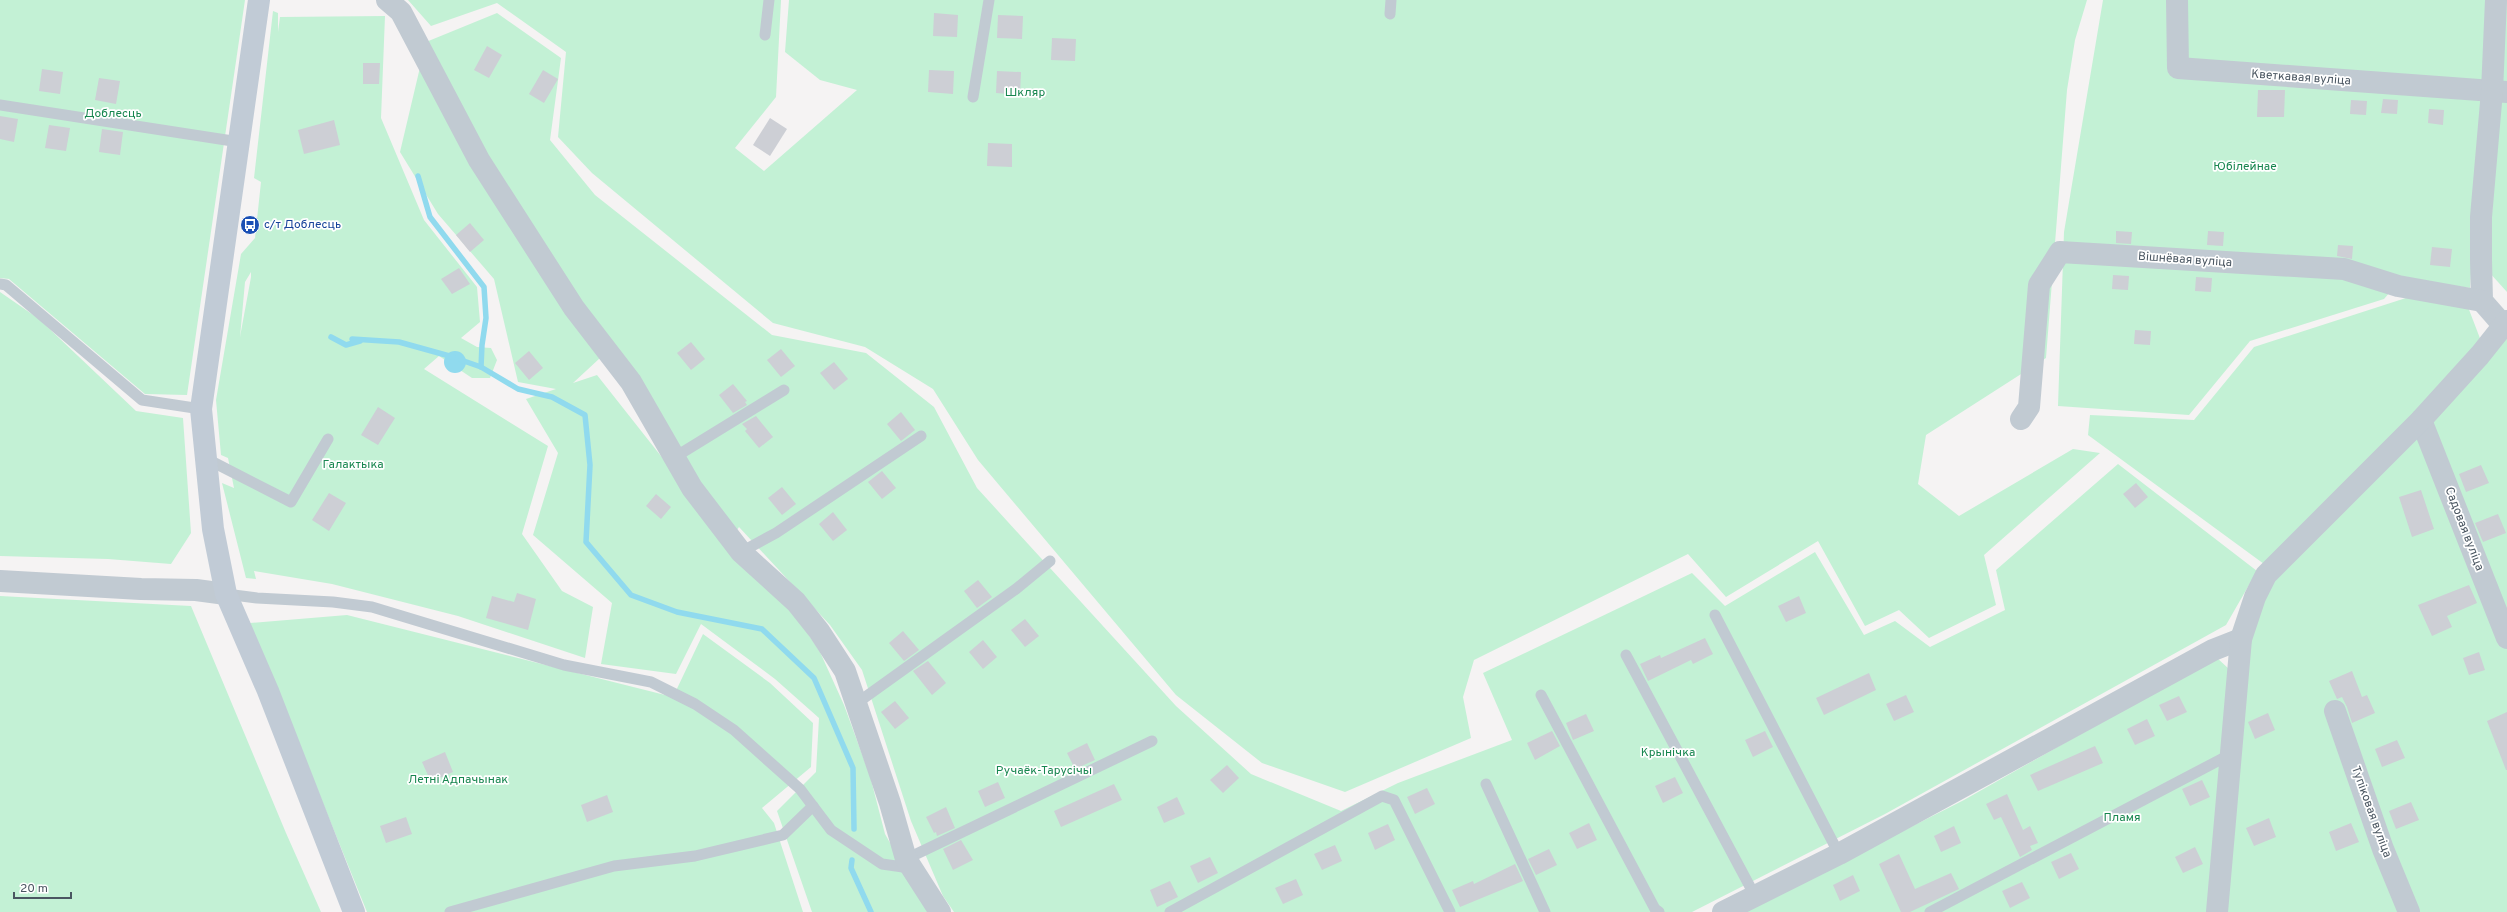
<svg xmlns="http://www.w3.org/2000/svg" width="2507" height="912" font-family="Overpass,sans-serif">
<rect width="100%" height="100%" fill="#f5f3f3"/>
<!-- green -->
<g fill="#c3f1d5" fill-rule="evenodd">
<polygon points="0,0 245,0 187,395 145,394 9,279 0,278"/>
<polygon points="408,0 781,0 776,97 735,148 764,171 857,90 820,80 785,52 789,0 2087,0 2075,40 2067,90 2046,358 1926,435 1918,484 1959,516 2073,449 2100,453 1984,555 1996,605 1929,638 1899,610 1865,626 1818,541 1726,597 1688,554 1474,660 1463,697 1471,738 1345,792 1262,763 1176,695 978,460 933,389 865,347 773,323 592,173 558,137 566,52 497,3 431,26"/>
<polygon points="2103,0 2488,0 2470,288 2402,278 2384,299 2250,341 2189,415 2058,406 2064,232"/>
<polygon points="2503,0 2507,0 2507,292 2489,272"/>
<path d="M 273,11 L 278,13 L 278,32 L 280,17 L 385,16 L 381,118 L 424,220 L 477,287 L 480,322 L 461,338 L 477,347 L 491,348 L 497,360 L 490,378 L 472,378 L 439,356 L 424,369 L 548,446 L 522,534 L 562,591 L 593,607 L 585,658 L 458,616 L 332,584 L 254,571 L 256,579 L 246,578 L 222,483 L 234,488 L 228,458 L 221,455 L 216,400 L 241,254 L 255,238 L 261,182 L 254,178 ZM 251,272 L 251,277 L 240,337 L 245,282 Z"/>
<path d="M 497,13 L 561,58 L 550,140 L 595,195 L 772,335 L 866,353 L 934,407 L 977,488 L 1176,706 L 1251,774 L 1341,811 L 1398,783 L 1512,740 L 1483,673 L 1692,573 L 1725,606 L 1815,552 L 1864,635 L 1895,621 L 1930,647 L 2005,610 L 1996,570 L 2118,464 L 2257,571 L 2226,625 L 1885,814 L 1692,912 L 954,912 L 943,896 L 911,821 L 862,670 L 830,625 L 739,527 L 727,545 L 793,611 L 820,652 L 844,705 L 870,776 L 885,834 L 929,912 L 812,912 L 777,811 L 816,772 L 819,718 L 775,679 L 701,624 L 676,674 L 601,664 L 612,603 L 533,535 L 558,453 L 526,399 L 556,389 L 518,382 L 494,279 L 438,214 L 400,152 L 426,42 ZM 613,346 L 683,484 L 597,375 L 573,383 Z"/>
<polygon points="0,292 39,319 136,411 183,418 191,533 171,564 108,559 0,556"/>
<polygon points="2409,297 2468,307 2481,341 2415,414 2264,564 2088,435 2090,415 2194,420 2254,347"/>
<polygon points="2507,335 2507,912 2225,912 2249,636 2271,585"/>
<polygon points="0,596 191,606 286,833 321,912 0,912"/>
<polygon points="347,615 673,697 703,634 770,683 813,723 811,767 762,808 774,823 803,912 367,912 250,623"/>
<polygon points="2216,657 2229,669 2207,912 1743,912 1964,800"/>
</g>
<!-- water -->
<circle fill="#90daee" cx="455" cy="362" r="11"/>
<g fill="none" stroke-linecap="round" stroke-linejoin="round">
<!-- stream -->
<g stroke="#90daee" stroke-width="5.5">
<polyline points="418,176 430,217 484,287 486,318 482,345 481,367"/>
<polyline points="331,337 346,345 360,341"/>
<polyline points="352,339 399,342 453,357"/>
<polyline points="461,360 481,367 518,389 552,397 585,415 590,465 586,542 631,595 677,612 762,629 814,678 853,768 854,829"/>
<polyline points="852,860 851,868 871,912"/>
</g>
</g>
<!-- building -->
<g fill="#cdcfd5">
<polygon points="934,13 958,15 957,37 933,36"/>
<polygon points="998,15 1023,16 1022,39 997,38"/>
<polygon points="1052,38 1076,39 1075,61 1051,60"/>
<polygon points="487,46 502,55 489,78 474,70"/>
<polygon points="363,63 380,63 379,84 363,84"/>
<polygon points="42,69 63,72 60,94 39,91"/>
<polygon points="543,70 558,79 544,103 529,94"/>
<polygon points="929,70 954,71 953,94 928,92"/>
<polygon points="997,71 1021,72 1020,95 996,93"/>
<polygon points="99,78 120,81 116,104 95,100"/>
<polygon points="2258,90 2285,90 2284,117 2257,117"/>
<polygon points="2383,99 2398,100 2397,114 2381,113"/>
<polygon points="2351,100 2367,101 2366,115 2350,114"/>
<polygon points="2429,109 2444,110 2443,125 2428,123"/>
<polygon points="0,116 18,119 14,142 0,139"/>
<polygon points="770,118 787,129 770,156 753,145"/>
<polygon points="334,120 340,145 304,154 298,130"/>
<polygon points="49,125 70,128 66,151 45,148"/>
<polygon points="102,129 123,132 120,155 99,152"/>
<polygon points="988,143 1012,144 1012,167 987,166"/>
<polygon points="470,223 484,240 470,252 456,235"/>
<polygon points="2116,231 2132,232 2131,244 2116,243"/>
<polygon points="2208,231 2224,232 2223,246 2207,245"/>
<polygon points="2338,245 2353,246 2352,259 2337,256"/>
<polygon points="2432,247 2452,249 2450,267 2430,265"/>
<polygon points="459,268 470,284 452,294 441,279"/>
<polygon points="2113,275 2129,276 2128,290 2112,289"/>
<polygon points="2196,277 2212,278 2211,292 2195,291"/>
<polygon points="2135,330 2151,331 2150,345 2134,344"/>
<polygon points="691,342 705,359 691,370 677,353"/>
<polygon points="781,349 795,366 781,377 767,360"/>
<polygon points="529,351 543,368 529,380 515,363"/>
<polygon points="834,362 848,379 834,390 820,373"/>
<polygon points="733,384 747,401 745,402 747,405 733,413 719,395"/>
<polygon points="378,407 395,418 378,445 361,435"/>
<polygon points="901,412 915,430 901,441 887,424"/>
<polygon points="756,416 773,437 759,448 745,431 747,429 742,424"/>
<polygon points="2481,465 2489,483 2466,492 2459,474"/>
<polygon points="882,471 896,488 882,499 868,482"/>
<polygon points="2136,483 2148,497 2135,508 2123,494"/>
<polygon points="782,487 796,504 782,515 768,498"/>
<polygon points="2421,490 2434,529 2412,537 2399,497"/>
<polygon points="329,493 346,503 329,531 312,520"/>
<polygon points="656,494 671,507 661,519 646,506"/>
<polygon points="833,512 847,530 833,541 819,524"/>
<polygon points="2498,514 2506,533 2483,542 2475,523"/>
<polygon points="978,580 992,597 977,608 964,591"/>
<polygon points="2469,585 2477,603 2447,616 2452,627 2432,636 2418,605"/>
<polygon points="517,593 536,599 528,630 486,618 492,596 514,602"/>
<polygon points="1799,596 1806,613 1786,622 1778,606"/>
<polygon points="1025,619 1039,636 1025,647 1011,630"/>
<polygon points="903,631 919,650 904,661 889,643"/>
<polygon points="1705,638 1713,654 1693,664 1691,660 1648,681 1640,664 1660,655 1661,658"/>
<polygon points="983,640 997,657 983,669 969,652"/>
<polygon points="2479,652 2485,670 2469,675 2463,658"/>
<polygon points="928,661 946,683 932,695 913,671"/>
<polygon points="2352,671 2362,697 2367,695 2375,713 2352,723 2347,707 2342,697 2337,699 2329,681"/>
<polygon points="1869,673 1876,690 1824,715 1816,698"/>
<polygon points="1906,695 1914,712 1894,721 1886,704"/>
<polygon points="2179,696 2187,712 2167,721 2159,705"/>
<polygon points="895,701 909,718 895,729 881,712"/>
<polygon points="2507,712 2507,770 2506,770 2487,721"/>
<polygon points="2268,713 2275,730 2255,739 2248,722"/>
<polygon points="1586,714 1594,731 1573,740 1566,723"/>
<polygon points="2147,719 2155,736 2135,745 2127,729"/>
<polygon points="1552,731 1560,746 1535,760 1527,743"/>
<polygon points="1765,731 1773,747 1753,757 1745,740"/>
<polygon points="2397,740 2405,758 2382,767 2375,749"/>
<polygon points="1087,743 1095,760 1075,769 1067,753"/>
<polygon points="2095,746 2103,763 2038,791 2030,775"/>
<polygon points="445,752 453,772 431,782 422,762"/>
<polygon points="1227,765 1239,778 1223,793 1210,780"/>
<polygon points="1675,777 1683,793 1663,803 1655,786"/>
<polygon points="2202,780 2210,797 2190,806 2182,789"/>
<polygon points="998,782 1005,798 985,807 978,791"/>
<polygon points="1114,784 1122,800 1061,827 1054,811"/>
<polygon points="1427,788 1435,804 1415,814 1407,797"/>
<polygon points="2007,794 2023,830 2030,826 2038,843 2030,846 2032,850 2020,857 2001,817 1994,820 1986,804"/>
<polygon points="607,795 613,812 587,822 581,805"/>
<polygon points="1177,797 1185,814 1164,823 1157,807"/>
<polygon points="2411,802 2419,820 2396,829 2389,811"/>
<polygon points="946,807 955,828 937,836 936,832 934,833 926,817"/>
<polygon points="406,817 412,834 386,843 380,826"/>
<polygon points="2269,818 2276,837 2254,846 2246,828"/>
<polygon points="1589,823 1597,840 1577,849 1569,833"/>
<polygon points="2351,823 2359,842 2336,851 2329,832"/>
<polygon points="1388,824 1395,840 1375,850 1368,833"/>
<polygon points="1954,826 1961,843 1941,852 1934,836"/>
<polygon points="961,840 973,860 953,870 943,849"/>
<polygon points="1335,845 1342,861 1322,870 1314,854"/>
<polygon points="2195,847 2203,864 2183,873 2175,857"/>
<polygon points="1549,849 1557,865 1536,875 1528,859"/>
<polygon points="2071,853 2079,869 2059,879 2051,862"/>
<polygon points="1899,854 1915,889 1951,873 1959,889 1910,912 1901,912 1879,864"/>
<polygon points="1210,857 1218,873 1198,883 1190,866"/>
<polygon points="1515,864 1523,881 1460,907 1452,890 1473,881 1474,884"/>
<polygon points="1853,875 1860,891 1840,901 1833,885"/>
<polygon points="1296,879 1303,895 1283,904 1275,888"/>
<polygon points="1170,881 1178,897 1157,907 1150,890"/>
<polygon points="2022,882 2030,898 2010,908 2002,891"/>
</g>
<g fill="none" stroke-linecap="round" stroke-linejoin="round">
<!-- lane -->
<g stroke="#c1cad2" stroke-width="11">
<polyline points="1390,14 1391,0"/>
<polyline points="765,35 769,0"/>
<polyline points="973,97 989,0"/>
<polyline points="0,105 239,142"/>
<polyline points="0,284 6,285 142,400 201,409"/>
<polyline points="675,457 784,390"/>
<polyline points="205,458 291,502 328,439"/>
<polyline points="741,552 776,533 921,436"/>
<polyline points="226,594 257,598 333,602 372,607 564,665 651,682 695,704 734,730 800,789 831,830 882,864 910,868"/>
<polyline points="1715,615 1839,854"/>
<polyline points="1626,655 1755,896"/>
<polyline points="1541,695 1655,909 1659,912"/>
<polyline points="857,703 1016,589 1050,561"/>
<polyline points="1486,784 1545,912"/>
<polyline points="906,859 1152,741"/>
<polyline points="450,912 614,866 695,856 783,835 813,806"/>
<polyline points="1170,912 1382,796 1394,800 1450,912"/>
<polyline points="1930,912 2231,754"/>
</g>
<!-- street -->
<g stroke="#c1cad2" stroke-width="22">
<polyline points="387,0 401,12 479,160 574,308 631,382 692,488 741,552 796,602 819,631 845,671 890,803 906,859 940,912"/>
<polyline points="2177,0 2178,68 2507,92"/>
<polyline points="2496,0 2492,91 2481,217 2481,260 2482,301 2503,325"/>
<polyline points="2021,419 2029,407 2039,285 2060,252 2344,269 2398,286 2482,301"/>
<polyline points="2421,420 2507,638"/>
<polyline points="0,581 141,589 196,590 226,594"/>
<polyline points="2335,711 2383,849 2409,912"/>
<polyline points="1723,912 1839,854 2213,650 2241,639"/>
<polyline points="2217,912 2241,639 2255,597 2266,575 2421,420 2480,355 2507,321"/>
</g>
<!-- secondary -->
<polyline stroke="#c1cbd6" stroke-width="22" points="259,0 201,409 213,529 226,594 268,691 354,912"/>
</g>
<!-- icons -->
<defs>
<g id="bus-disc" transform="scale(1)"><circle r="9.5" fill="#1a4fb4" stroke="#fff"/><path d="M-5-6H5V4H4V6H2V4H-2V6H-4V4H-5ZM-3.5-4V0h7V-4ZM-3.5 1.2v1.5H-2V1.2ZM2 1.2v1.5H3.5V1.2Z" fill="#fff"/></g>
</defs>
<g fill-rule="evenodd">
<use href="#bus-disc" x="250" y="225"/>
</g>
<g text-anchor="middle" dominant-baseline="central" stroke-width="3.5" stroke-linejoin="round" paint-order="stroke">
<!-- street labels -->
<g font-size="12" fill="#4a5661" stroke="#fff">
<text transform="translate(2301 78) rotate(4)">Кветкавая вуліца</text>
<text transform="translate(2185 260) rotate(4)">Вішнёвая вуліца</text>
<text transform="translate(2464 529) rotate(69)">Садовая вуліца</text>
<text transform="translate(2371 812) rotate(70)">Тупіковая вуліца</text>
</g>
<!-- park labels -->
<g font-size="12" fill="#17864f" stroke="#fff">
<text x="1025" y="93">Шкляр</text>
<text x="113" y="114">Доблесць</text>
<text x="2245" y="167">Юбілейнае</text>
<text x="353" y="465">Галактыка</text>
<text x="1668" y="753">Крынічка</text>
<text x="1044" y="771">Ручаёк-Тарусічы</text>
<text x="458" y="780">Летні Адпачынак</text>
<text x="2122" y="818">Пламя</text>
</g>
<!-- transit labels -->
<g font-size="12" fill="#164399" stroke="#fff" text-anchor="start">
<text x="264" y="225">с/т Доблесць</text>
</g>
</g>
<!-- scale -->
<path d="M14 892v6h57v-6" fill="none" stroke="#4a5661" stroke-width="2"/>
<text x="20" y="892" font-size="12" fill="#4a5661" stroke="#ffffff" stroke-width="3" paint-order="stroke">20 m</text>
</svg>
